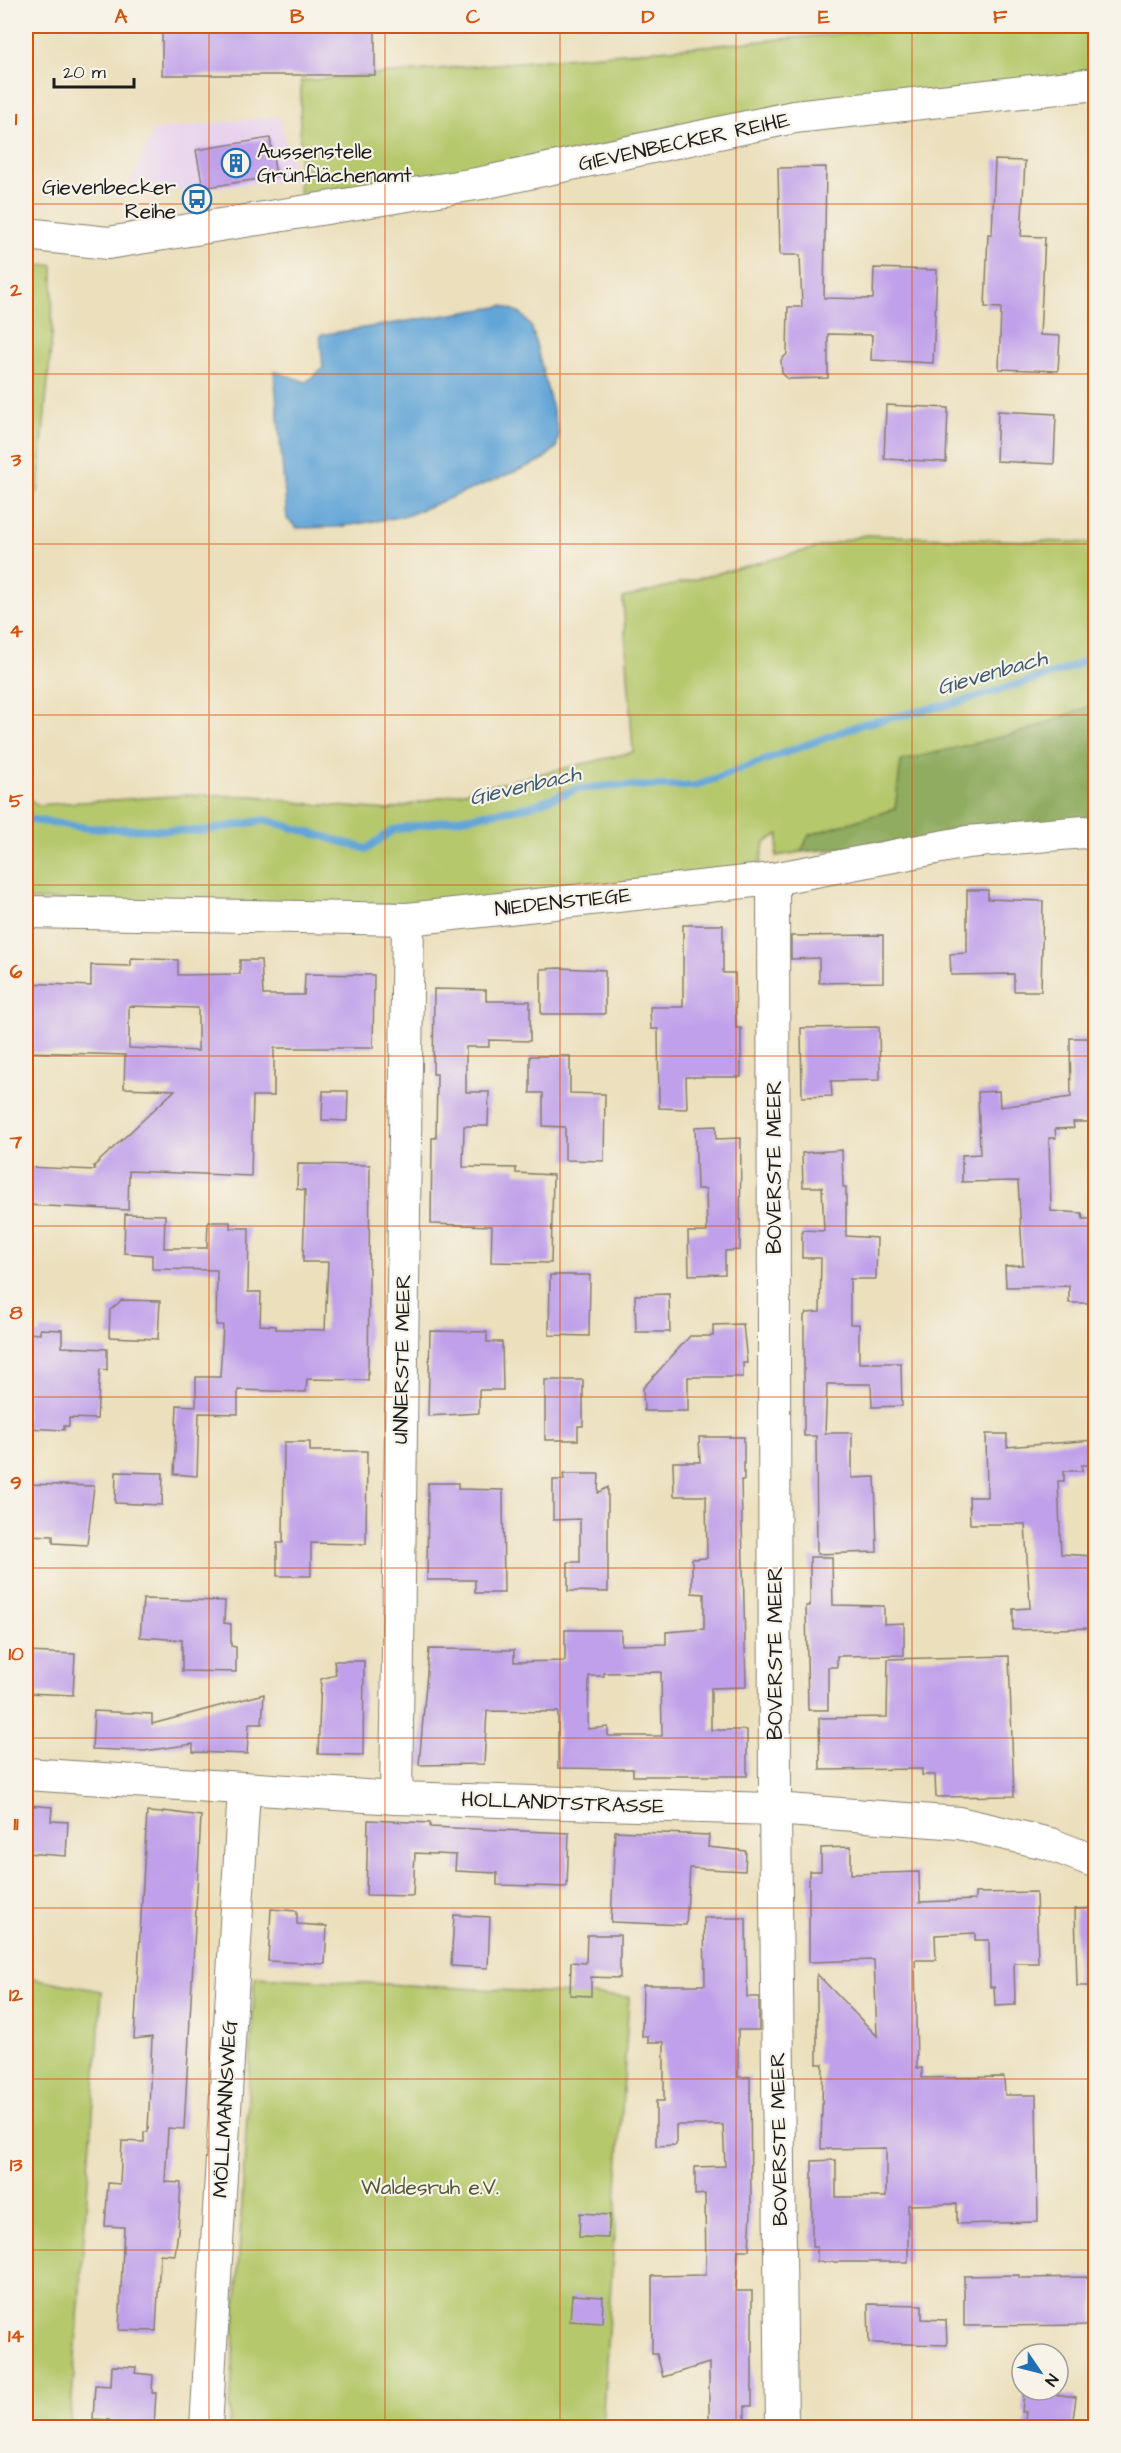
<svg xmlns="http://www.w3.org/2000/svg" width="1121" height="2453" font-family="'Architects Daughter',sans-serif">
<rect width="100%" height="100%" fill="#f7f3e8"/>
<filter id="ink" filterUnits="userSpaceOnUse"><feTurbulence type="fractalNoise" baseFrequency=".0167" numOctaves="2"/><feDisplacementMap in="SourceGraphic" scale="12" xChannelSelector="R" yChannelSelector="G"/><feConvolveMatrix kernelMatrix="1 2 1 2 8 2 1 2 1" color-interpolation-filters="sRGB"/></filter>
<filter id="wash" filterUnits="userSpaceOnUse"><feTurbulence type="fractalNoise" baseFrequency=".008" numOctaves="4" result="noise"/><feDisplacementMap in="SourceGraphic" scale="24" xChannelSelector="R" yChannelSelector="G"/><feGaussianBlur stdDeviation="1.35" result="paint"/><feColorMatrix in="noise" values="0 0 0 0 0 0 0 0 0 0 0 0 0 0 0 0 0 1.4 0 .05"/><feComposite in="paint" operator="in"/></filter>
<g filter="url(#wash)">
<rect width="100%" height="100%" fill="#ebdfbc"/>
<!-- built -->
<polygon fill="#e8d2ee" points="279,116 296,180 125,195 154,130"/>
<!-- green -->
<g fill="#b5c86c" stroke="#687244" stroke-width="1.5">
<polygon points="933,26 1095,26 1095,83 549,164 299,193 301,81"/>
<polygon points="53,265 52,335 38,490 26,516 26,295 32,266"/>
<polygon points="865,535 1095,543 1095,704 1030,730 895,809 810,835 801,852 776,856 779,834 764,843 760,865 441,906 26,900 26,796 37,805 188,795 255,796 310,804 388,810 633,752 623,598"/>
<polygon points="26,1977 102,1991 70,2427 26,2427"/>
<polygon points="255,1977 629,1997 602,2427 229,2428"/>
</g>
<!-- forest -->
<polygon fill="#90ac60" stroke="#56643e" stroke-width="1.5" points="1095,704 1095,827 801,852 809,835 895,809 901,761 1029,730"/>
<!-- water -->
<polygon fill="#62a5d7" stroke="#3f607a" stroke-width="1.5" points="503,306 521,313 532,328 559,435 556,448 541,461 406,516 338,527 297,528 287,519 274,371 306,382 323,368 320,335"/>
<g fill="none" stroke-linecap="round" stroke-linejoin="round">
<!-- stream -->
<polyline stroke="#62a5d7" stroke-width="8" points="26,819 88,828 202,831 266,820 367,849 393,830 528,807 577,789 611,786 695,786 863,724 959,702 1062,671 1096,656"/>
</g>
<g id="blocks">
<!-- building -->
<g fill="#c0a0ea" fill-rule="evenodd">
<rect x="162" y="26" width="213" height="49"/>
<polygon points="270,138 276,176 203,188 196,150"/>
<polygon points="995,160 1025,161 1021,236 1045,237 1040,335 1060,336 1058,371 999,369 1001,308 985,307 988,234 992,234"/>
<polygon points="826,167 824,298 873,299 874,268 937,270 933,363 871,360 872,335 828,334 828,378 788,379 782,373 781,360 787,354 788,307 802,307 800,255 780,255 778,168"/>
<polygon points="886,405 948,408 946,462 884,459"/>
<polygon points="998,411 1056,414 1054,464 996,461"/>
<polygon points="967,890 988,890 988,899 1043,901 1041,991 1014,991 1014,974 951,975 950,954 967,953"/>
<polygon points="683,925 723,925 723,973 735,973 736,1028 741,1028 741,1077 686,1077 687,1109 659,1108 658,1029 651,1029 650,1007 683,1007"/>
<polygon points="883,935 883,982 819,983 819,958 791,959 791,936"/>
<path d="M 131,958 L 178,960 L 178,975 L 240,974 L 240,960 L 261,960 L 263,995 L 304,995 L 305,974 L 374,975 L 373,1048 L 274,1048 L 274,1096 L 253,1096 L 251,1176 L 129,1171 L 128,1210 L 26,1205 L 26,1167 L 95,1170 L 94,1166 L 175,1090 L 124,1088 L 125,1055 L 26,1052 L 26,983 L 91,986 L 91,965 L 131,966 ZM 129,1006 L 198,1008 L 198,1051 L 129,1048 Z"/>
<polygon points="559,968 605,970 605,1014 541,1014 541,969"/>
<polygon points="434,989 486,990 486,1001 530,1001 530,1041 489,1040 489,1047 466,1047 466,1092 489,1092 488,1126 464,1126 463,1167 516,1168 516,1173 553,1175 551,1263 491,1262 492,1226 431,1224 432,1138 436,1138 437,1074 433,1074"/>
<polygon points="879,1027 880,1080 831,1081 832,1096 802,1097 801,1028"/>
<polygon points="1070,1038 1091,1038 1092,1056 1095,1055 1095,1122 1073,1122 1074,1128 1055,1129 1056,1138 1049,1138 1051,1211 1082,1213 1083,1219 1095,1219 1095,1303 1069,1303 1069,1286 1006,1287 1005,1266 1023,1265 1018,1181 962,1182 962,1155 980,1154 978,1092 999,1091 1000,1107 1071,1097"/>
<polygon points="530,1056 570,1056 570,1093 605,1094 604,1161 565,1160 565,1127 543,1126 543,1093 530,1093"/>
<polygon points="323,1091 348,1091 347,1121 322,1120"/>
<polygon points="716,1126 716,1139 741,1138 740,1250 725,1251 725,1274 689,1275 688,1232 707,1232 706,1189 697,1189 695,1127"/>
<polygon points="842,1150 843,1187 846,1187 846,1236 877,1238 876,1279 850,1279 850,1324 859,1324 859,1363 901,1363 902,1406 872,1407 871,1384 827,1384 825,1433 852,1433 852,1478 875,1477 877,1552 817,1554 816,1436 804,1436 804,1316 806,1313 820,1312 821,1258 802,1258 802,1230 824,1231 822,1187 803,1187 802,1153"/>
<polygon points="298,1164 370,1165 368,1380 307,1379 306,1392 238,1390 238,1414 199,1413 197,1476 174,1474 177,1405 196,1406 196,1377 220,1377 223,1325 216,1325 217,1270 152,1269 152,1255 124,1253 125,1214 165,1215 164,1248 207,1248 208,1222 230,1222 230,1228 249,1228 248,1292 261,1292 260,1325 276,1326 276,1329 325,1330 328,1262 303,1262 305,1190 297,1189"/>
<polygon points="550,1275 590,1275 589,1336 549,1335"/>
<polygon points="669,1294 670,1332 636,1332 635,1295"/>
<polygon points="122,1300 160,1301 158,1339 109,1337 110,1310"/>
<polygon points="743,1324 747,1363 743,1363 743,1377 688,1377 688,1411 644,1411 643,1388 690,1336 713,1336 713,1325"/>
<polygon points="40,1329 62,1330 62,1347 107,1349 107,1370 100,1369 97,1419 69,1418 69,1426 64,1426 64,1430 26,1428 26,1333 40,1334"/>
<polygon points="430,1331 487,1332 487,1342 502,1342 503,1390 479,1390 479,1413 428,1416"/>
<polygon points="545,1380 583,1380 583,1426 578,1426 578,1440 545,1440"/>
<polygon points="986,1434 1007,1434 1007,1447 1095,1440 1095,1465 1082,1465 1082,1471 1064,1471 1064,1481 1058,1481 1061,1554 1093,1556 1093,1561 1095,1561 1095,1628 1013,1630 1013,1609 1030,1608 1025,1524 970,1524 969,1497 987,1497"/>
<path d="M 699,1437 L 744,1437 L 744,1480 L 741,1480 L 746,1687 L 711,1688 L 711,1730 L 747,1730 L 747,1776 L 633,1776 L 633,1769 L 558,1768 L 558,1712 L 487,1711 L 484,1764 L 419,1765 L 429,1649 L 514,1650 L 514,1662 L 565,1661 L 565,1630 L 621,1630 L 621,1645 L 666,1644 L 666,1632 L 704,1629 L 704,1594 L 692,1593 L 692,1559 L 707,1558 L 706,1496 L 674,1496 L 673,1462 L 700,1462 ZM 661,1672 L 662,1736 L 608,1736 L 608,1727 L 588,1729 L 589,1676 L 604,1676 L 604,1673 Z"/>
<polygon points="284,1442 310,1442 310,1451 367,1451 366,1544 311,1543 311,1576 277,1576 277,1543 283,1543"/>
<polygon points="116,1472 163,1473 162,1505 115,1503"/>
<polygon points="563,1474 599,1474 598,1493 608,1487 608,1592 568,1591 568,1562 580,1562 580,1519 553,1520 553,1480 564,1480"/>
<polygon points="428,1483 458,1483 458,1489 503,1490 504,1593 475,1593 475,1580 427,1580"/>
<polygon points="26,1484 94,1486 87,1545 53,1543 53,1536 26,1535"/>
<polygon points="810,1557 832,1557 833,1605 884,1606 884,1624 904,1623 904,1655 837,1656 837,1667 828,1667 828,1710 808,1710 806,1606 810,1606"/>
<polygon points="143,1599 225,1601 224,1623 231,1624 231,1646 236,1647 236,1672 182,1671 182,1640 140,1637"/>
<polygon points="26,1652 75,1654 73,1695 26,1693"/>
<polygon points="1009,1656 1014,1796 936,1797 935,1775 922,1775 922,1769 820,1770 819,1718 887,1717 888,1659"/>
<polygon points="334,1661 364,1661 363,1755 318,1754 321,1679 336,1675"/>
<polygon points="264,1694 262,1724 249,1724 247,1754 193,1752 193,1744 144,1751 92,1749 94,1711 152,1714 152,1724"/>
<polygon points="26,1805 52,1807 51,1821 68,1822 66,1856 26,1853"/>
<polygon points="163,1811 201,1816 184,2129 168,2128 165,2182 181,2183 178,2231 175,2255 160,2254 156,2331 119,2330 124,2227 105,2226 108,2183 120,2184 122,2141 144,2142 144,2132 148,2132 152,2037 134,2039 147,1812 163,1813"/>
<polygon points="368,1820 430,1823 430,1827 569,1833 567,1887 497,1885 497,1873 455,1871 456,1855 415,1853 413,1896 366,1895"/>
<polygon points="615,1831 709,1835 708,1847 746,1851 745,1871 690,1868 686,1925 611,1922"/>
<polygon points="851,1847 851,1874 919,1872 920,1902 975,1900 975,1893 1036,1892 1038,1963 1014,1963 1015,2005 995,2006 994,1987 990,1987 989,1940 975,1940 975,1933 935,1935 936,1960 915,1960 917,2068 922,2068 922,2078 1004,2077 1005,2095 1036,2095 1038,2222 957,2224 957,2204 908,2205 908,2262 817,2262 817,2247 812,2247 812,2161 836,2160 836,2197 886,2197 886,2148 821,2149 823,2064 817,2064 817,1974 877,2036 874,1960 809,1962 809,1871 821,1871 821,1848"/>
<polygon points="1095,1908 1095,1986 1077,1986 1075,1909"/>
<polygon points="271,1909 297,1911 297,1924 327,1926 325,1964 268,1961"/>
<polygon points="454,1915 490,1917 488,1968 451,1966"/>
<polygon points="704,1918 746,1918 747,1997 759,1997 759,2030 738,2030 738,2077 750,2077 751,2211 749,2250 738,2250 736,2291 752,2291 752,2406 745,2406 745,2420 709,2424 709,2363 663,2377 657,2354 652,2354 652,2276 706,2275 705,2194 695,2195 695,2167 725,2166 723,2125 676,2125 676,2145 656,2146 656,2101 664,2101 664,2042 648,2042 648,2036 642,2036 643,1985 705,1985"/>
<polygon points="587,1935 620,1935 620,1978 591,1977 591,1996 570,1995 571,1962 586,1963"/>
<polygon points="580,2213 610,2215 608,2238 579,2237"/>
<polygon points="1019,2275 1019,2278 1095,2277 1093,2325 964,2326 964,2276"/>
<polygon points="572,2295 603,2297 602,2323 570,2321"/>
<polygon points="868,2304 922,2305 922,2319 946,2320 947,2345 869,2343"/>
<polygon points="112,2366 136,2367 135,2373 153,2375 152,2393 156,2393 154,2427 108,2427 109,2420 93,2419 95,2385 111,2386"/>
<polygon points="1024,2390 1076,2397 1072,2427 1024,2427 1026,2412 1022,2412"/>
</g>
</g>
</g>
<g filter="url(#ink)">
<use href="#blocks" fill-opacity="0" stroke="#847e6c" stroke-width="1.5"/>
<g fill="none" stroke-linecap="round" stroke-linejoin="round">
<!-- minor casing -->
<g stroke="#847e6c" stroke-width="34">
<g id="minor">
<polyline points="26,234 108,243 482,183 794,117 1096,84"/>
<polyline points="773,879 775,1809 782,2428"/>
<polyline points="26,912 408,919 773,879 967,842 1084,832 1096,835"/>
<polyline points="26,1774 396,1798 775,1809 959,1823 1050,1844 1096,1862"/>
<polyline points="396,1798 408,919"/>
<polyline points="206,2428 244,1790"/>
</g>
</g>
<!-- minor -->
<use href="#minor" stroke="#fff" stroke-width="32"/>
</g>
</g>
<!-- grid -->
<path fill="none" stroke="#d4530e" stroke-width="1.5" stroke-opacity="0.55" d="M 209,26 L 209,2428M 385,26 L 385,2428M 560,26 L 560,2428M 736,26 L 736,2428M 912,26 L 912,2428M 26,204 L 1096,204M 26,374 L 1096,374M 26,544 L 1096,544M 26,715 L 1096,715M 26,885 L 1096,885M 26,1056 L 1096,1056M 26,1226 L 1096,1226M 26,1397 L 1096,1397M 26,1568 L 1096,1568M 26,1738 L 1096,1738M 26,1908 L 1096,1908M 26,2079 L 1096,2079M 26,2250 L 1096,2250"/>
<!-- icons -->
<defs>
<g id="building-ring" transform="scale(1.5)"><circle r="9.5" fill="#f7f3e8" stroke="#1f6fb2" stroke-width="1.5"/><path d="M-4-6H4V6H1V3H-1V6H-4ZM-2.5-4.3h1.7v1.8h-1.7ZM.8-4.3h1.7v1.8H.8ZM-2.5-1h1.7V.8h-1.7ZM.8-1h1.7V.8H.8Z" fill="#1f6fb2"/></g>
<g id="bus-ring" transform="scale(1.5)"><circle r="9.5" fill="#f7f3e8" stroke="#1f6fb2" stroke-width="1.5"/><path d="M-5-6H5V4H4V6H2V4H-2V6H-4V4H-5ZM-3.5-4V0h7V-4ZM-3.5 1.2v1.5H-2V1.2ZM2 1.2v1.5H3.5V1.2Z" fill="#1f6fb2"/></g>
</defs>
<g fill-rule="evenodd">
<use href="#building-ring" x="236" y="163"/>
<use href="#bus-ring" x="197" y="199"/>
</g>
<g text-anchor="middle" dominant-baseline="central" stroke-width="4.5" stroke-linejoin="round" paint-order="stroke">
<!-- street labels -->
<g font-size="21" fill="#1c1c1c" stroke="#f7f3e8">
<text transform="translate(684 142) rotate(-12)">GIEVENBECKER REIHE</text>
<text transform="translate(563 902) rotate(-6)">NIEDENSTIEGE</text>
<text transform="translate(774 1167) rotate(-90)">BOVERSTE MEER</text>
<text transform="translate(402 1359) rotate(-89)">UNNERSTE MEER</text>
<text transform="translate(775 1653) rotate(-90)">BOVERSTE MEER</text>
<text transform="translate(563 1803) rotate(2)">HOLLANDTSTRASSE</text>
<text transform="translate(225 2109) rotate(-87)">MÖLLMANNSWEG</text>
<text transform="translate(779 2139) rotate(-91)">BOVERSTE MEER</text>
</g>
<!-- poi labels -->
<g font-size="21" fill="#1c1c1c" stroke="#f7f3e8" text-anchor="start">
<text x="257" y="151">Aussenstelle<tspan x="257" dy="24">Grünflächenamt</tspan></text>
<text x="176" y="187" text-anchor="end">Gievenbecker<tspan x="176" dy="24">Reihe</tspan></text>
</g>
<!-- park labels -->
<g font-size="21" fill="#525838" stroke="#f7f3e8">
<text x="430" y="2187">Waldesruh e.V.</text>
</g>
<!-- water labels -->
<g font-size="22" font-style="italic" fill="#3c5a70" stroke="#f7f3e8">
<text transform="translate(992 673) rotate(-16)">Gievenbach</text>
<text transform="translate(525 786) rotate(-13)">Gievenbach</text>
</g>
</g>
<!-- margin -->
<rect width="1121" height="2453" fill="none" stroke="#f7f3e8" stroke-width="66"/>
<!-- north arrow -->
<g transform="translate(1040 2372) rotate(125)"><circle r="28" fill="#f7f3e8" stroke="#9f9d96" stroke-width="1.5"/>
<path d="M0-4.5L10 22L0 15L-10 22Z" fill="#1f6fb2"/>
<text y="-9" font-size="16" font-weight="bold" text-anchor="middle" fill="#1c1c1c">N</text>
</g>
<!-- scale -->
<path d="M54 78v9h80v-9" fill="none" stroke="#1c1c1c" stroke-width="3"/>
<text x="63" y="78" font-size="18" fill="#1c1c1c" stroke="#f7f3e8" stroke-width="4.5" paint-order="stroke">20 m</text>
<rect x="33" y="33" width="1055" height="2387" fill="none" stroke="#d4530e" stroke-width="2"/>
<g font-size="20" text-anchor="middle" font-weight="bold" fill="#d4530e">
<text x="121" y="23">A</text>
<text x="297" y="23">B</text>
<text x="473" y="23">C</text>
<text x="648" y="23">D</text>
<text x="824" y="23">E</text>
<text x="1000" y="23">F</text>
<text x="16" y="125">1</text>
<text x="16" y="296">2</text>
<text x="16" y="466">3</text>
<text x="16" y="637">4</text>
<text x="16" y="807">5</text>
<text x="16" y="978">6</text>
<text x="16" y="1148">7</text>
<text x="16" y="1319">8</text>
<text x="16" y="1489">9</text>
<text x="16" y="1660">10</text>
<text x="16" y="1830">11</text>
<text x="16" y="2001">12</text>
<text x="16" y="2171">13</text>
<text x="16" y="2342">14</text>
</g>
</svg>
